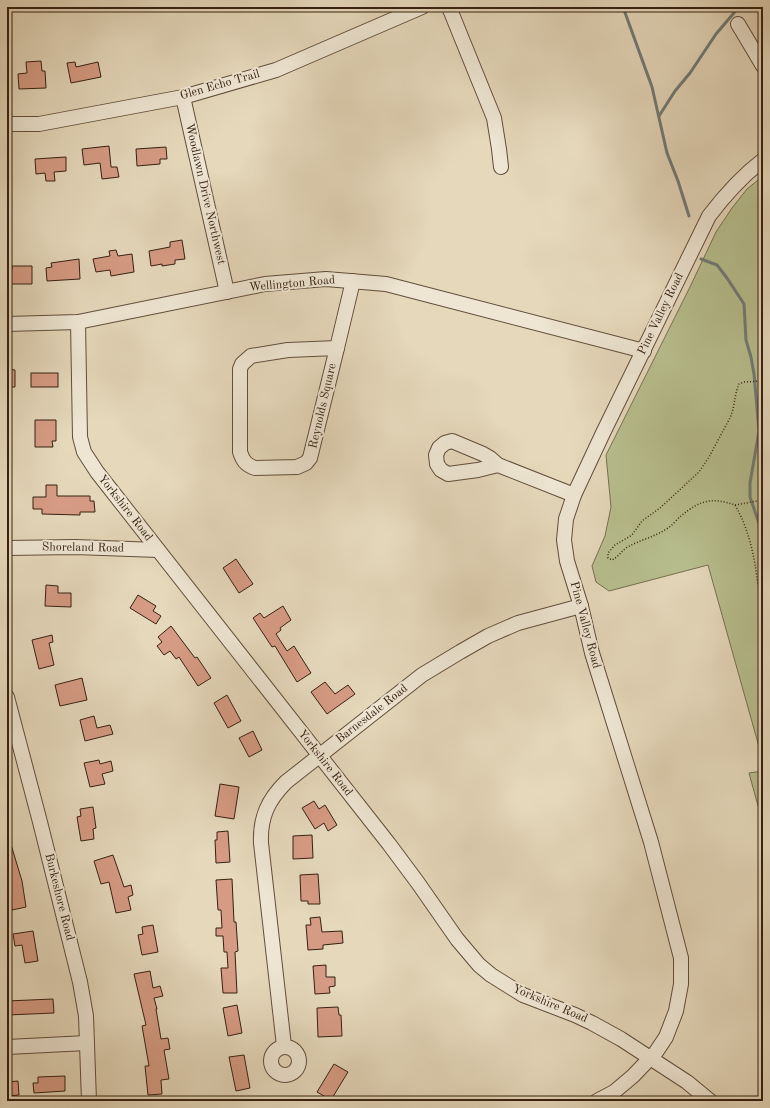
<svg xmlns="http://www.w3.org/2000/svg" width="770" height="1108" font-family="'Old Standard TT',serif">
<rect width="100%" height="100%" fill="#e5d8bb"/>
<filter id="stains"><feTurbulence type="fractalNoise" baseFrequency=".005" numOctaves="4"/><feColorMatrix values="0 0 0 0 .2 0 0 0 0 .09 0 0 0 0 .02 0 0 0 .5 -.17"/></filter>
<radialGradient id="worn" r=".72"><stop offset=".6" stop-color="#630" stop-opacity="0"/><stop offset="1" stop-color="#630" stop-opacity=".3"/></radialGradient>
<!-- green -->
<g fill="#b7be8e" stroke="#766f50">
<polygon points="763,176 763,761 708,565 609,591 596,582 592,566 605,536 611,507 606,455 690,287 716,232 732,208 747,189"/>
<polygon points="763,771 763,824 749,773"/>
</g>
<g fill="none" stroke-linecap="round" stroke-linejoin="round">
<!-- stream -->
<g stroke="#717b76" stroke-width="3">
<polyline points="623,7 652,87 667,153 678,181 689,216"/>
<polyline points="659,116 675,91 690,73 716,34 739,7"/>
<polyline points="701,259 717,265 727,278 744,304 746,340 751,357 754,374 759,431 750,483 750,497 763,535"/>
</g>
</g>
<!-- building -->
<g fill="#d69b84" stroke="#362011">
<polygon points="41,61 42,71 45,71 46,88 19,89 18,74 27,73 26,62"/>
<polygon points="75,62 76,67 98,62 101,77 71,83 67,63"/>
<polygon points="109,146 111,167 117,167 119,177 102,179 100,163 84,165 82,149"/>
<polygon points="166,147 167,159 160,159 160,164 137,166 136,149"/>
<polygon points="66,157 66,171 54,172 55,181 46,181 45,173 36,174 35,159"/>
<polygon points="182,240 185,259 175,260 175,264 162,266 162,264 151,266 149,251 170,247 170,242"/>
<polygon points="116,250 118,256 132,254 134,272 111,276 110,270 96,272 93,259 110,256 109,251"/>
<polygon points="79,259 80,279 47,281 46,268 52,267 51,263"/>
<polygon points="12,266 32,266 32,284 7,284 7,270 12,270"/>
<polygon points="7,369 15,370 15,387 7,387"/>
<rect x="31" y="373" width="27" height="14"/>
<polygon points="35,420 56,420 56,441 52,441 53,447 35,447"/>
<polygon points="46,485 57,485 57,496 90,496 90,501 94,501 95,512 80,512 80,515 42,514 42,509 33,509 33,497 46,497"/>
<polygon points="236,559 253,584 239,593 223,568"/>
<polygon points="46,585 58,586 58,593 71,593 71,607 45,606"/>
<polygon points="138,595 156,606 153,611 161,616 156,624 130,608"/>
<polygon points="283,606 291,620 280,628 281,630 276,634 287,651 294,646 311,673 297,682 275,646 272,647 253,618 260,613 264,618"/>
<polygon points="171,626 195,658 197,657 211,678 198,686 179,657 176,659 170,651 164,655 157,646 162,642 158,637"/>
<polygon points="52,635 53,642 49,643 54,665 39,669 32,640"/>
<polygon points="82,678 87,700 60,706 55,685"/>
<polygon points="325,682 335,694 348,685 355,694 327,714 311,692"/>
<polygon points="227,695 241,721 228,728 214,703"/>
<polygon points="94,716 97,728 110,725 113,734 85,741 80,720"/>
<polygon points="253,731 262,750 249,757 239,738"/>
<polygon points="99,760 100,764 111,761 113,771 102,774 105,784 90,787 84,763"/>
<polygon points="220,784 239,787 234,819 215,816"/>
<polygon points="314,801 319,809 325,805 337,825 328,831 324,823 315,829 302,808"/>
<polygon points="93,807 96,828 93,829 94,839 81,841 77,817 81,816 80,809"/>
<polygon points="228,831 230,862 216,863 215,840 217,840 217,832"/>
<polygon points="312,835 313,858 293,859 293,836"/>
<polygon points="7,838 9,838 22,881 26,907 12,910 7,884"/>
<polygon points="113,855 124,887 131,885 133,895 128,897 131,910 116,913 109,882 101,884 94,861"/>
<polygon points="318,874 320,904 308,904 308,901 301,901 300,875"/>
<polygon points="232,879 234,922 236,922 238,951 235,952 237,993 223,993 221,968 228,968 227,952 224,952 223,936 216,936 216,928 222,928 221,910 218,910 216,880"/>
<polygon points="320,917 322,932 342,931 343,943 323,945 323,949 308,950 306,925 311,925 310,918"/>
<polygon points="153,925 158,952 142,955 138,935 143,934 142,927"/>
<polygon points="33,931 38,961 25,963 22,945 15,946 13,934"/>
<polygon points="326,965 326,977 335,977 335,986 329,987 330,993 315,994 313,966"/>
<polygon points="150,971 153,988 160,986 163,996 154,998 157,1009 156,1009 161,1039 168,1038 170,1049 164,1050 169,1079 161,1080 162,1094 148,1095 145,1066 149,1066 142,1026 146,1025 134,974"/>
<polygon points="53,999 54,1013 7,1015 7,1001"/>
<polygon points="237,1005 242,1033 228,1036 223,1008"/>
<polygon points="338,1007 339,1015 341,1015 342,1036 318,1037 317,1008"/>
<polygon points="244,1055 250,1088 236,1091 229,1057"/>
<polygon points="334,1064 348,1072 331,1100 317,1092"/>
<polygon points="65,1076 65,1091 34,1093 33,1083 38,1083 38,1077"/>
<polygon points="18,1081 19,1095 7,1096 7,1082"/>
</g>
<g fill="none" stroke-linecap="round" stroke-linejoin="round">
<!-- minor casing -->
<g stroke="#624e3c" stroke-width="16">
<g id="minor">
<polyline points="449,7 494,118 499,149 501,167"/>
<polyline points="738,24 763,66"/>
<polyline points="183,97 227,292"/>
<polyline points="7,124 39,124 183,97 276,70 422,7"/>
<polyline points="78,322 80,437 84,452 97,472 389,844 418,883 457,939 479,965 491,975 523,995 575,1015 592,1023 621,1039 687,1082 710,1101"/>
<polyline points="7,324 78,322 265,284 326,279 386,284 644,351"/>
<path d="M 337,348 L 310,458 L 306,463 L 297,467 L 255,468 C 246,465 243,461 240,452 L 240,369 L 242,364 L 251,356 L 288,350 Z"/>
<polyline points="337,348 353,281"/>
<polyline points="498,465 490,458 483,454 452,441 445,443 439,448 436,455 437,464 441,470 448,474 478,470 498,465 574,495"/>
<polyline points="7,548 75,547 158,550"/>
<polyline points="7,697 40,822 80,982 86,1016 89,1101"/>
<path d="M 284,1046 L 261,843 C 260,817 268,800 286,782 L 422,675 L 460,652 L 488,636 L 518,623 L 581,606"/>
<circle cx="285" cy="1061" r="14"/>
<polyline points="7,1047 87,1043"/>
<path d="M 597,1101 L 614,1092 L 633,1076 L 656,1052 L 666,1037 L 676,1011 L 681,984 L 681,958 L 651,842 L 592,653 L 581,606 L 567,561 L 564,540 L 566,519 L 574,495 L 603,433 L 709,216 C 725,195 742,176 763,160"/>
</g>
</g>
<!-- path -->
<g stroke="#362011" stroke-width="1.5" stroke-dasharray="1 2" stroke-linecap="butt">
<path d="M 763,381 L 744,382 L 739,384 C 734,395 735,407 730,418 L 709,457 L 699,472 L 660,508 L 642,521 L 632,535 L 615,545 L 608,553 L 608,558 L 612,560 C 618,557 621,552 626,548 C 639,540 655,537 668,528 C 673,525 677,519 681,516 C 700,500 712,497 735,505 C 746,524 751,543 755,564 C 757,575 757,589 763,598"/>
<polyline points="735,505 763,500"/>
</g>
<!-- minor -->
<use href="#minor" stroke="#eee6d3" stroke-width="14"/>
</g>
<g text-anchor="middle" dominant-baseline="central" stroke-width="4" stroke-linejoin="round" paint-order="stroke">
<!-- street labels -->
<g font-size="12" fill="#362011" stroke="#eee6d3">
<text transform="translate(220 85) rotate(-16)">Glen Echo Trail</text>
<text transform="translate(205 194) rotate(77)">Woodlawn Drive Northwest</text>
<text transform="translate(292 284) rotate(-5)">Wellington Road</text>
<text transform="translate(661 314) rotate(-64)">Pine Valley Road</text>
<text transform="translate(323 406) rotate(-77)">Reynolds Square</text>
<text transform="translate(125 508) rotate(52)">Yorkshire Road</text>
<text transform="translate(83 548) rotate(1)">Shoreland Road</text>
<text transform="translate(585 625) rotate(75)">Pine Valley Road</text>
<text transform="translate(372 714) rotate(-38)">Barnesdale Road</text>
<text transform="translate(325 763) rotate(52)">Yorkshire Road</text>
<text transform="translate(59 897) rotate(76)">Burkeshore Road</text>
<text transform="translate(550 1004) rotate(23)">Yorkshire Road</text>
</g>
</g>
<!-- margin -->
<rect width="770" height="1108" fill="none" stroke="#e5d8bb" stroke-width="24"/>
<rect x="8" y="8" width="754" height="1092" fill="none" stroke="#362011" stroke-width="2"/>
<rect x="12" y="12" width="746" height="1084" fill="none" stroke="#362011"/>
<rect width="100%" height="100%" filter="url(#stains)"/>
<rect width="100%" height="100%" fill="url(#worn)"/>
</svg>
